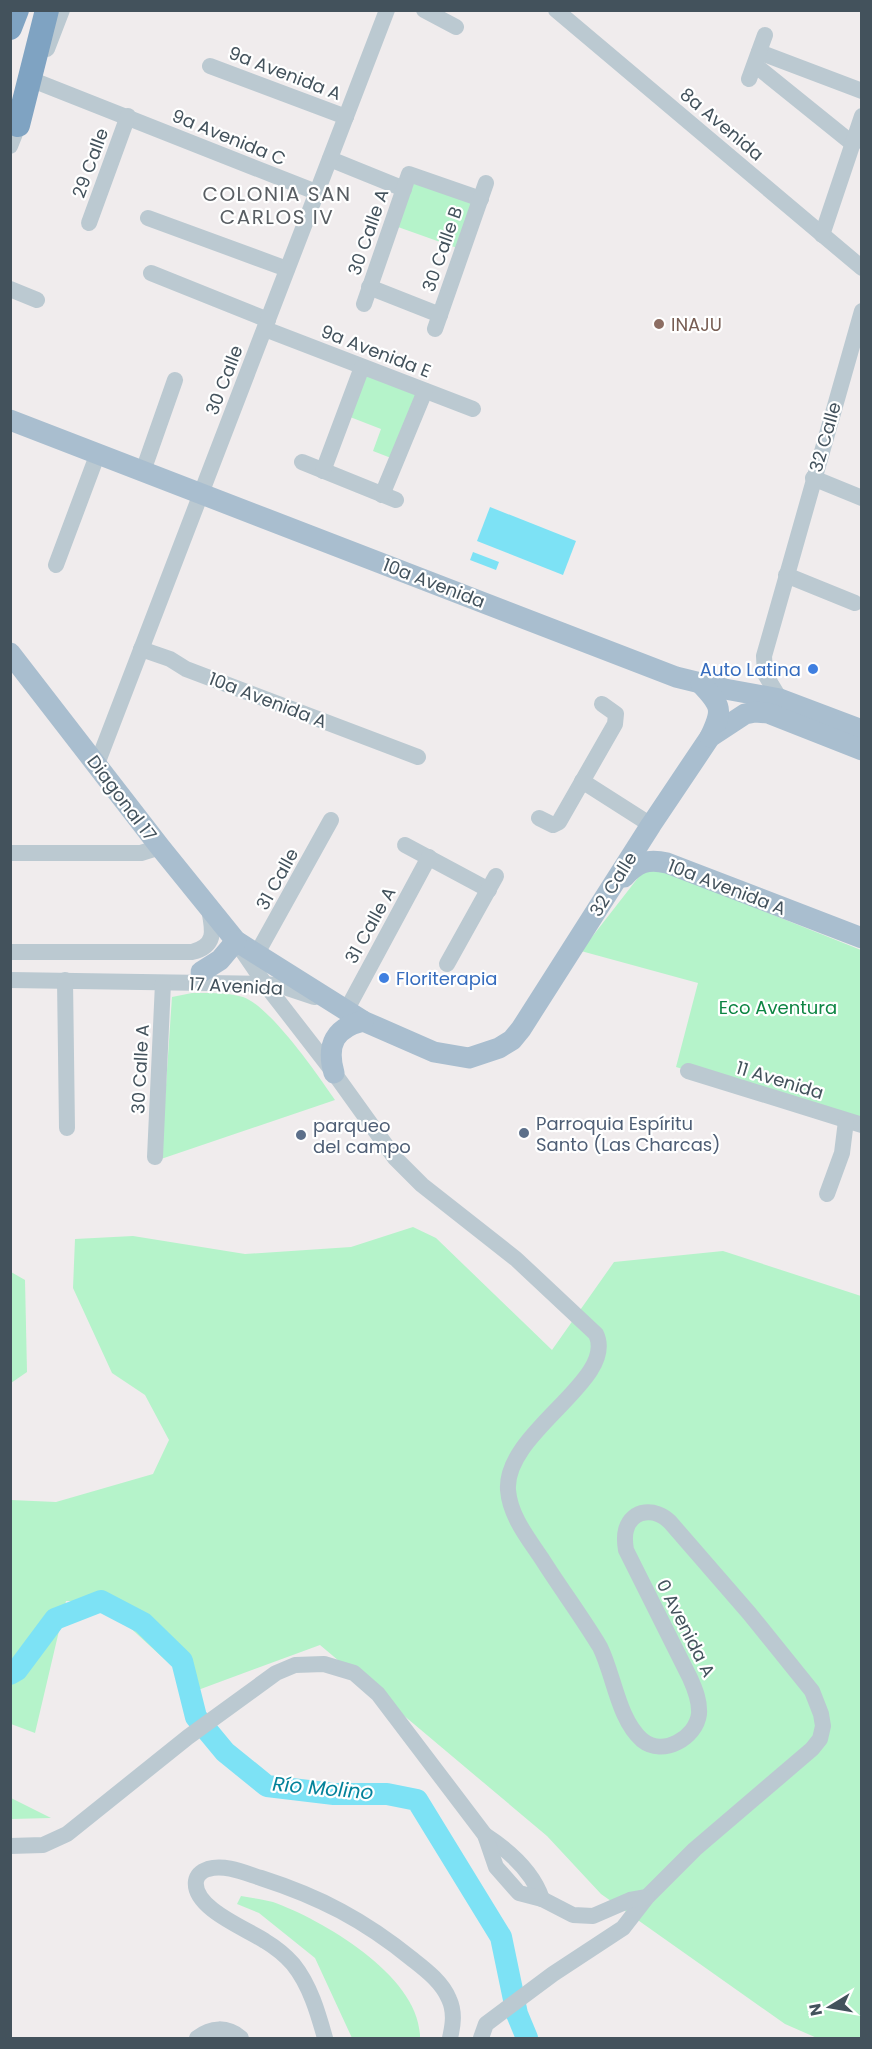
<svg xmlns="http://www.w3.org/2000/svg" width="872" height="2049" font-family="Poppins,sans-serif">
<rect width="100%" height="100%" fill="#f0eced"/>
<!-- green -->
<g fill="#b5f3ca">
<polygon points="414,182 473,203 457,248 398,227"/>
<polygon points="367,375 416,395 391,458 373,451 381,429 350,417"/>
<polygon points="648,865 861,950 861,1122 676,1067 698,983 581,951"/>
<path d="M 192,993 C 209,993 227,992 243,997 C 270,1006 318,1075 335,1100 L 161,1159 L 172,997 Z"/>
<polygon points="413,1227 436,1238 552,1350 614,1262 723,1251 861,1296 861,2038 817,2038 785,2024 601,1894 547,1836 320,1645 198,1690 101,1601 66,1601 35,1733 11,1724 11,1500 56,1502 153,1474 169,1440 145,1395 112,1373 73,1288 75,1239 133,1236 245,1254 351,1247"/>
<polygon points="11,1272 25,1280 27,1372 11,1383"/>
<polygon points="11,1798 51,1818 11,1819"/>
<path d="M 241,1896 C 251,1898 263,1899 273,1902 C 323,1920 421,1977 420,2038 L 352,2038 L 315,1958 L 259,1913 L 237,1904 Z"/>
</g>
<!-- water -->
<g fill="#7de2f5">
<polygon points="490,507 576,541 563,575 477,541"/>
<polygon points="473,552 499,562 496,570 470,560"/>
</g>
<g fill="none" stroke-linecap="round" stroke-linejoin="round">
<!-- river -->
<polyline stroke="#7de2f5" stroke-width="22" points="10,1674 17,1670 55,1619 101,1601 143,1623 182,1661 196,1717 225,1752 267,1786 334,1794 387,1794 417,1800 501,1937 517,2014 527,2038"/>
<!-- minor -->
<g stroke="#bbc9d1" stroke-width="16">
<polyline points="424,10 456,27"/>
<polyline points="556,10 862,268"/>
<polyline points="47,49 62,10"/>
<polyline points="759,52 862,91"/>
<polyline points="755,65 853,144"/>
<polyline points="210,66 346,117"/>
<polyline points="749,79 765,35"/>
<polyline points="35,81 316,192"/>
<polyline points="10,146 22,116"/>
<polyline points="330,159 404,189"/>
<polyline points="148,218 287,269"/>
<polyline points="89,223 128,116"/>
<polyline points="822,235 862,116"/>
<polyline points="151,273 268,320"/>
<polyline points="369,287 440,315"/>
<polyline points="10,289 37,300"/>
<polyline points="364,304 409,174 481,199"/>
<polyline points="265,329 473,409"/>
<polyline points="435,329 486,183"/>
<polyline points="302,462 396,500"/>
<polyline points="143,471 175,380"/>
<polyline points="323,471 362,367"/>
<polyline points="813,478 862,498"/>
<polyline points="382,495 425,391"/>
<polyline points="56,565 98,453"/>
<polyline points="786,575 855,603"/>
<polyline points="141,649 170,659 186,669 418,757"/>
<polyline points="780,699 765,674 764,656 862,311"/>
<polyline points="97,764 387,10"/>
<polyline points="582,781 651,825"/>
<polyline points="539,818 553,825 559,822 615,724 616,714 602,704"/>
<polyline points="405,845 489,890"/>
<polyline points="10,853 141,853 160,847"/>
<path d="M 239,946 L 265,984 L 334,1073 L 395,1158 L 422,1185 L 516,1259 L 596,1334 C 618,1380 504,1432 508,1490 C 510,1516 528,1538 542,1559 C 561,1589 582,1617 600,1647 C 614,1675 618,1719 642,1740 C 663,1757 696,1738 699,1714 C 700,1701 695,1689 690,1678 L 626,1550 C 625,1544 624,1537 626,1530 C 632,1508 656,1508 670,1522 L 749,1613 L 812,1691 L 821,1714 L 823,1726 L 820,1739 L 812,1749 L 695,1849 L 647,1897 L 623,1928 L 553,1974 L 486,2024 L 481,2038"/>
<path d="M 10,952 L 192,952 C 217,946 213,930 209,909"/>
<polyline points="256,955 331,820"/>
<polyline points="447,964 496,876"/>
<polyline points="10,980 265,984 281,986 314,997"/>
<polyline points="65,980 67,1128"/>
<polyline points="346,1011 429,857"/>
<polyline points="688,1071 862,1125"/>
<polyline points="155,1157 163,983"/>
<polyline points="827,1194 842,1153 846,1121"/>
<path d="M 485,1835 C 508,1850 533,1872 542,1899"/>
<polyline points="10,1846 43,1845 67,1834 188,1737 276,1673 295,1665 324,1664 354,1673 378,1694 485,1835 496,1867 519,1893 542,1899 573,1915 593,1916 630,1900 647,1897"/>
<path d="M 197,2038 C 211,2027 227,2026 241,2038"/>
<path d="M 325,2038 C 318,2013 310,1985 293,1964 C 285,1955 275,1947 265,1941 C 247,1929 192,1908 196,1881 C 197,1875 202,1871 208,1869 C 225,1864 245,1873 261,1878 C 320,1897 364,1920 412,1959 C 426,1970 442,1982 449,1999 C 455,2012 453,2025 450,2038"/>
</g>
<!-- major -->
<g stroke="#a9becf" stroke-width="21">
<polyline points="10,420 676,677 725,689 780,699 862,730"/>
<polyline points="10,653 160,847 236,941 363,1021 434,1052 469,1058 499,1048 512,1040 521,1029 651,825 710,737 745,714 755,712 768,713 862,750"/>
<path d="M 701,684 C 722,706 723,710 710,737"/>
<path d="M 624,877 C 637,863 647,858 667,863 L 862,938"/>
<polyline points="201,972 220,960 236,941"/>
<path d="M 334,1073 C 326,1044 335,1028 363,1021"/>
</g>
<!-- highway -->
<g stroke="#7fa3c2" stroke-width="24">
<polyline points="10,28 17,10"/>
<polyline points="18,125 47,10"/>
</g>
</g>
<!-- markers -->
<circle fill="#8d6e63" stroke="#fff" stroke-width="2" cx="659" cy="324" r="6"/>
<g fill="#3f7fe0" stroke="#fff" stroke-width="2">
<circle cx="813" cy="669" r="6"/>
<circle cx="384" cy="978" r="6"/>
</g>
<g fill="#5c6f8a" stroke="#fff" stroke-width="2">
<circle cx="524" cy="1133" r="6"/>
<circle cx="301" cy="1135" r="6"/>
</g>
<g text-anchor="middle" dominant-baseline="central" stroke-width="4.5" stroke-linejoin="round" paint-order="stroke">
<!-- street labels -->
<g font-size="18" fill="#43525c" stroke="#fff">
<text transform="translate(285 73) rotate(21)">9a Avenida A</text>
<text transform="translate(722 124) rotate(40)">8a Avenida</text>
<text transform="translate(229 137) rotate(22)">9a Avenida C</text>
<text transform="translate(90 163) rotate(-70)">29 Calle</text>
<text transform="translate(368 232) rotate(-71)">30 Calle A</text>
<text transform="translate(442 249) rotate(-71)">30 Calle B</text>
<text transform="translate(376 351) rotate(21)">9a Avenida E</text>
<text transform="translate(224 380) rotate(-69)">30 Calle</text>
<text transform="translate(825 437) rotate(-74)">32 Calle</text>
<text transform="translate(434 583) rotate(21)">10a Avenida</text>
<text transform="translate(268 700) rotate(21)">10a Avenida A</text>
<text transform="translate(122 798) rotate(53)">Diagonal 17</text>
<text transform="translate(277 879) rotate(-61)">31 Calle</text>
<text transform="translate(613 884) rotate(-58)">32 Calle</text>
<text transform="translate(727 887) rotate(21)">10a Avenida A</text>
<text transform="translate(370 925) rotate(-61)">31 Calle A</text>
<text transform="translate(236 986) rotate(3)">17 Avenida</text>
<text transform="translate(140 1069) rotate(-87)">30 Calle A</text>
<text transform="translate(780 1080) rotate(17)">11 Avenida</text>
<text transform="translate(686 1628) rotate(63)">0 Avenida A</text>
</g>
<!-- education labels -->
<g font-size="18" fill="#785e54" stroke="#fff" text-anchor="start">
<text x="671" y="324">INAJU</text>
</g>
<!-- shop labels -->
<g font-size="18" fill="#366cbe" stroke="#fff" text-anchor="end">
<text x="801" y="669">Auto Latina</text>
<text x="396" y="978" text-anchor="start">Floriterapia</text>
</g>
<!-- park labels -->
<g font-size="18" fill="#0d8543" stroke="#fff">
<text x="778" y="1007">Eco Aventura</text>
</g>
<!-- service labels -->
<g font-size="18" fill="#4e5e75" stroke="#fff" text-anchor="start">
<text x="536" y="1123">Parroquia Espíritu<tspan x="536" dy="21">Santo (Las Charcas)</tspan></text>
<text x="313" y="1125">parqueo<tspan x="313" dy="21">del campo</tspan></text>
</g>
<!-- neighbourhood labels -->
<g font-size="20" letter-spacing="1.5" fill="#595e63" stroke="#fff">
<text x="277" y="194">COLONIA SAN<tspan x="277" dy="23">CARLOS IV</tspan></text>
</g>
<!-- water labels -->
<g font-size="20" font-style="italic" fill="#03829a" stroke="#fff">
<text transform="translate(323 1788) rotate(5)">Río Molino</text>
</g>
</g>
<!-- border -->
<rect width="872" height="2049" fill="none" stroke="#43525c" stroke-width="24"/>
<!-- north arrow -->
<g transform="translate(830 2007) rotate(259)" stroke="#ffffff" stroke-width="4.5" paint-order="stroke">
<path d="M0-4.5L10 22L0 15L-10 22Z" fill="#43525c"/>
<text y="-9" font-size="16" font-weight="bold" text-anchor="middle" fill="#43525c">N</text>
</g>
</svg>
